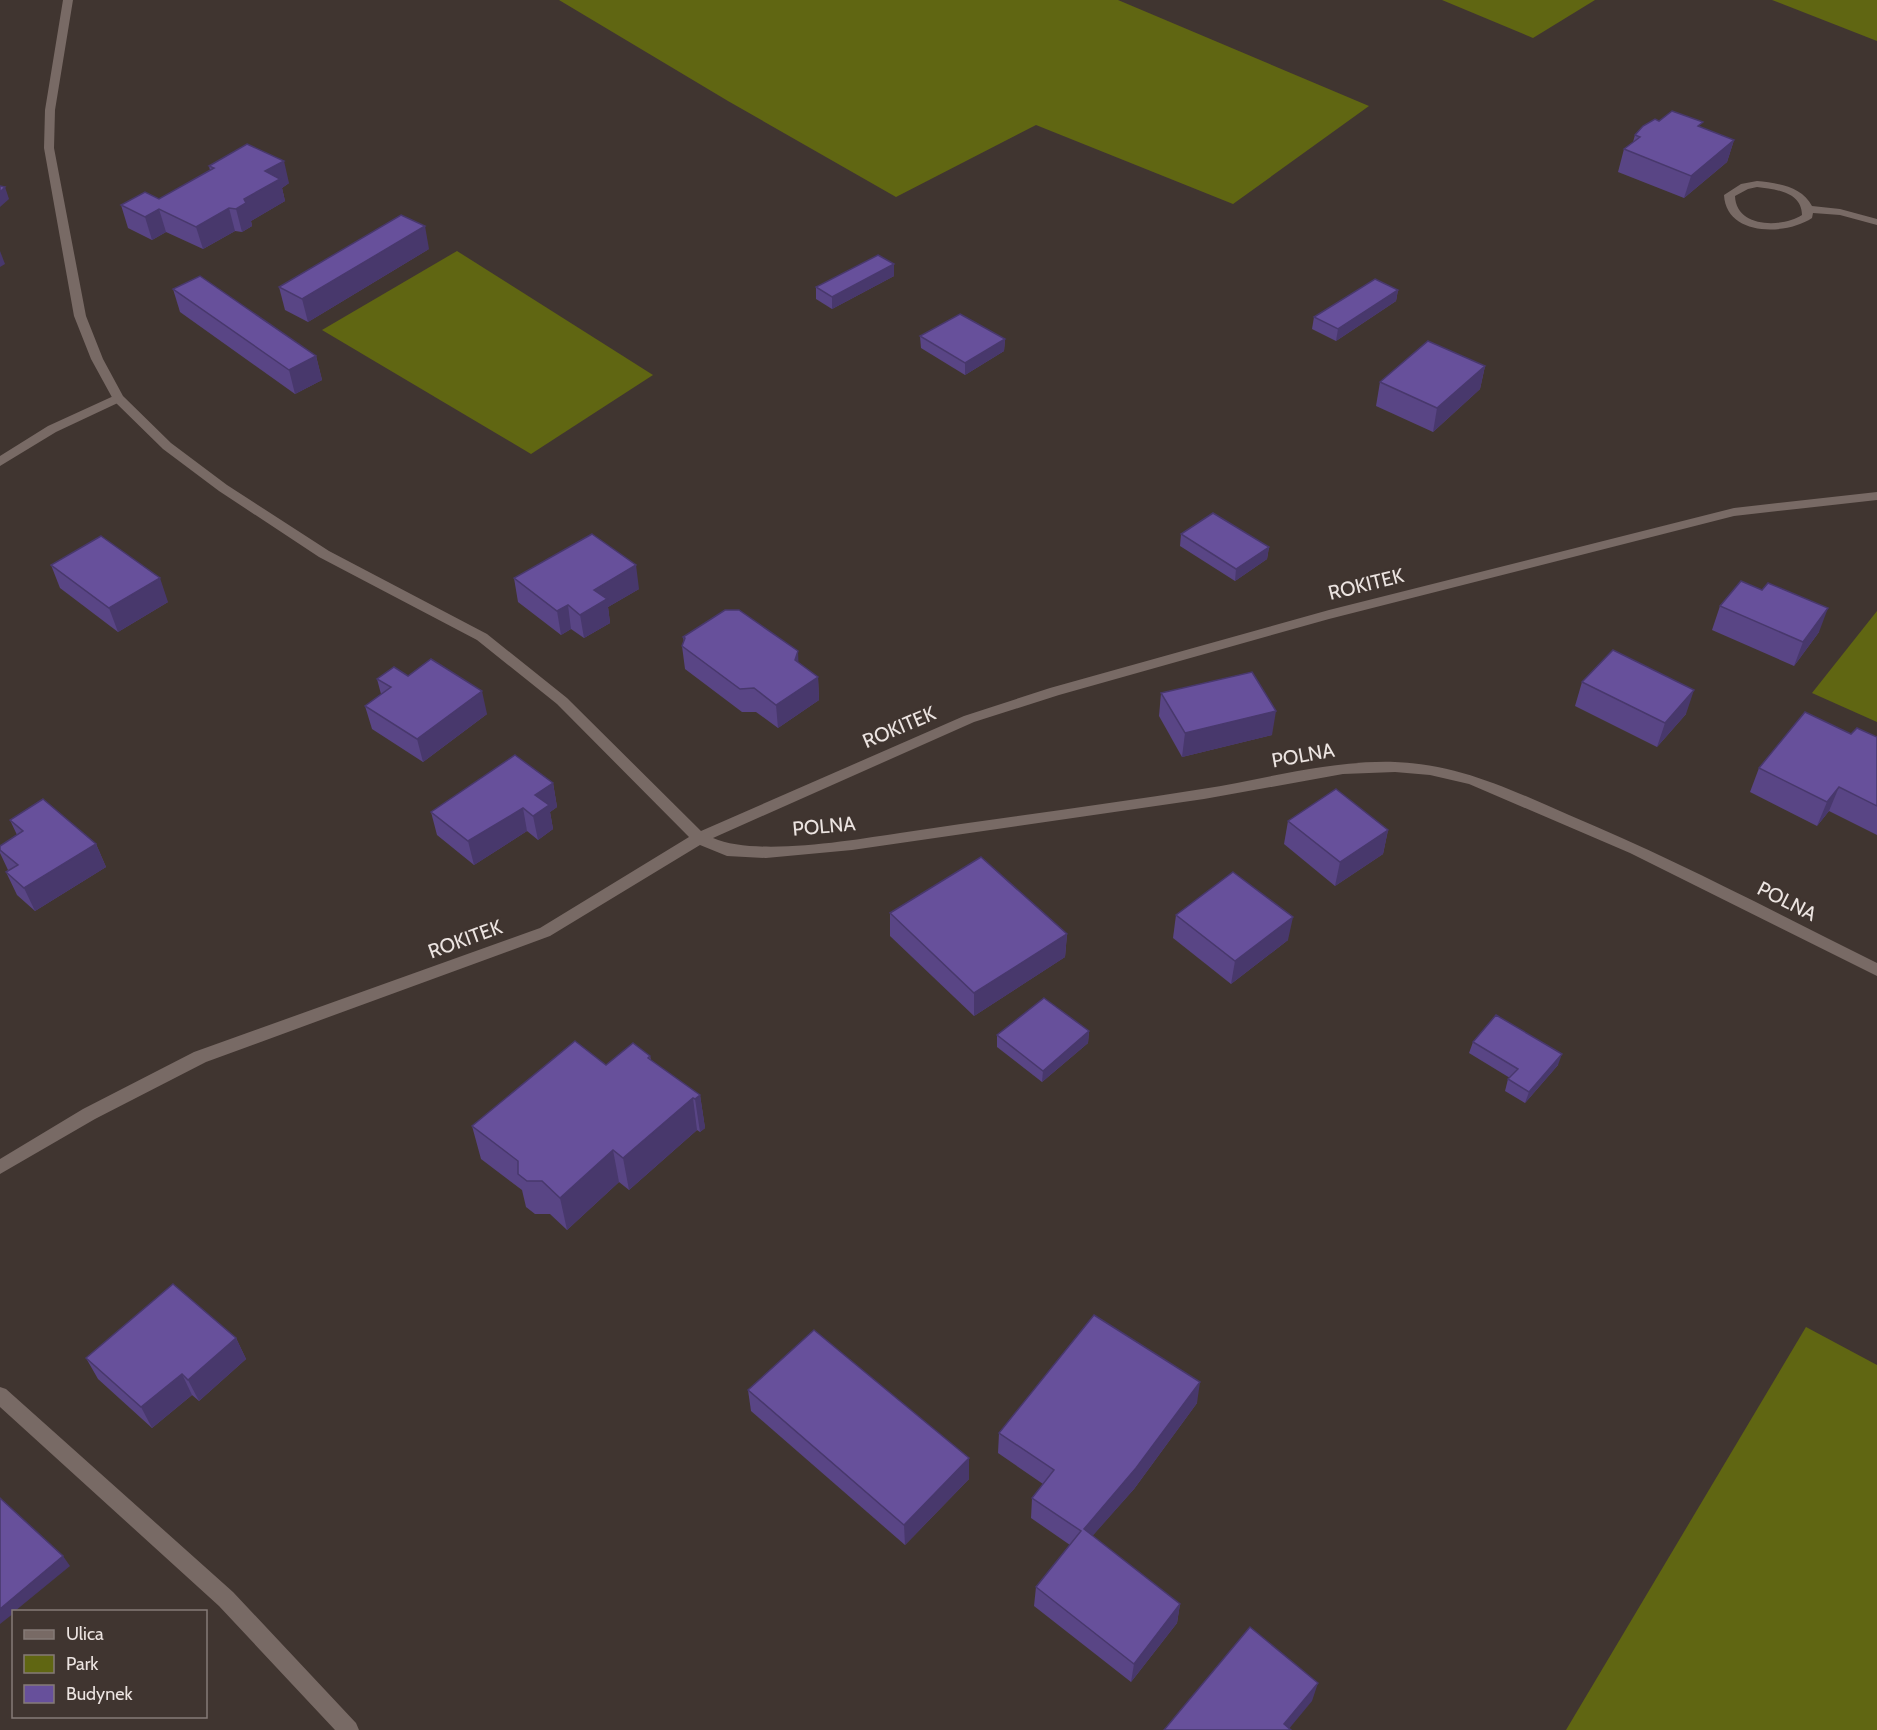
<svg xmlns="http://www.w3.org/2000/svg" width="1877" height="1730" font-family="Cabin,sans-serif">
<rect width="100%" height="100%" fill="#403530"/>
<!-- green -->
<g fill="#606612">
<polygon points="559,0 1118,0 1369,106 1233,204 1036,125 896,197 728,101"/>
<polygon points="1442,0 1595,0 1533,38"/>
<polygon points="1772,0 1877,0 1877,41"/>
<polygon points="457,251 653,375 531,454 322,330"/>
<polygon points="1877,611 1877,722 1812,693"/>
<polygon points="1806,1327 1877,1365 1877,1730 1566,1730"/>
</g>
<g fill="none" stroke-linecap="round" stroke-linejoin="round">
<!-- service -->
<g fill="#786a65" fill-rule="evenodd">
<path d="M 1757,181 C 1777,183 1802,186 1812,206 L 1840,209 L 1877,219 L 1877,225 L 1840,215 L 1813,213 L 1812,218 C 1785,236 1726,236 1724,195 L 1741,184 ZM 1757,187 C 1775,189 1802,192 1802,215 C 1782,228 1736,228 1735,196 L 1748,189 Z"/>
<polygon points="118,394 124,398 122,401 56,432 0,466 0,456 48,426"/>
<polygon points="0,1387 6,1389 233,1592 356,1723 359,1730 335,1730 219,1606 0,1407"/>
</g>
<!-- minor -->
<path fill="#786a65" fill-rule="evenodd" d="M 63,0 L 73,0 L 55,110 L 54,148 L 86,316 L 103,359 L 123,396 L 171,443 L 227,485 L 329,551 L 487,634 L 567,698 L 701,831 L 964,716 L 1050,688 L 1329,610 L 1734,508 L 1877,492 L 1877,500 L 1734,516 L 1329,619 L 1059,695 L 974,722 L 713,838 C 757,857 852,840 900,833 C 1001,818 1102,805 1202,789 C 1266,779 1330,760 1395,762 C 1458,764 1512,790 1569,815 C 1674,859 1775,912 1877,963 L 1877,976 L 1630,853 L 1469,784 L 1430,775 L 1395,772 L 1343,774 L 1204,799 L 852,850 L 766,858 L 727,856 L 700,845 L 550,936 L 206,1062 L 95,1119 L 0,1174 L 0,1159 L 83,1109 L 194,1052 L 540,928 L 689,837 L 557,704 L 477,640 L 319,557 L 219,491 L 163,449 L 114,401 L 91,359 L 74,316 L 44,148 L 45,110 Z"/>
</g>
<!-- wall -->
<g fill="#594585">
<polygon points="1659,121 1702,128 1734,140 1727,162 1684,198 1618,172 1624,149 1633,142 1635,135"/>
<polygon points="209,166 289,183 282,188 285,201 251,221 252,226 242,232 235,231 203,249 166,232 152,240 128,228 121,205 159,199 210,170"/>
<polygon points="429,249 308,322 285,310 279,287"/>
<polygon points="894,264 894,276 832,309 816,299 816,287"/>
<polygon points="173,289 316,356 322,380 295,394 180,312"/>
<polygon points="1398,290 1396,301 1336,341 1312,329 1314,317"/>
<polygon points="920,336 1005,339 1004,351 965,375 921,348"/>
<polygon points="1485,366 1480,389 1433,432 1376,406 1380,382"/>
<polygon points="1181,534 1269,547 1267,559 1235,581 1180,546"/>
<polygon points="51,565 168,602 118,632 60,588"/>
<polygon points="514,578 639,589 608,607 610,623 584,638 571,629 561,635 518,602"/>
<polygon points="1720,606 1819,632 1794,666 1712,630"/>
<polygon points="683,637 798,651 798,662 818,677 819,700 778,728 756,712 742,712 685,669 682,646 684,642"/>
<polygon points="408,676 487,714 423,762 372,729 365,706 381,694 377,679"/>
<polygon points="1582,682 1686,714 1657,747 1575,706"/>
<polygon points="1161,693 1272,735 1182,757 1159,716"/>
<polygon points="1851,734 1877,737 1877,835 1829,811 1817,826 1750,792 1759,768"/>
<polygon points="553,783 557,807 550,812 553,829 538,840 527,831 474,865 437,835 431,812"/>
<polygon points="10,820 96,844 106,867 35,911 17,895 6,872 8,870 0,853 0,846 17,835"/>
<polygon points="1288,821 1388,830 1383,854 1335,886 1284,844"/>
<polygon points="890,913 1067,934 1065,957 974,1016 890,936"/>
<polygon points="1176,915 1288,940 1231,984 1173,938"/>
<polygon points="1089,1031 1088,1043 1042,1082 997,1047 997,1035"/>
<polygon points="1473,1042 1558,1065 1525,1103 1505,1091 1508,1079 1510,1078 1469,1053"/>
<polygon points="650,1056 651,1060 700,1095 705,1128 700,1132 697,1130 629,1190 619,1182 567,1230 550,1214 535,1214 526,1207 522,1190 481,1159 472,1126 606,1065"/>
<polygon points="236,1338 246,1359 199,1401 192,1395 152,1428 98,1379 86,1358"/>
<polygon points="748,1390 969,1458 969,1479 905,1545 751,1411"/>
<polygon points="1197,1403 1134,1489 1092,1536 1180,1604 1177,1623 1131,1682 1034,1606 1036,1587 1070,1545 1031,1518 1032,1498 1043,1484 998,1453 999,1433"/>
</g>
<!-- shaded-wall -->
<g fill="#48386c">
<polygon points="1734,140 1727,162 1684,198 1691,176"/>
<polygon points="284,161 289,183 282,188 285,201 251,221 252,226 242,232 236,209 265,171"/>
<polygon points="5,187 9,199 0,207 0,192"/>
<polygon points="229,208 235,231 203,249 196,227"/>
<polygon points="159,209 166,232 152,240 145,217"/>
<polygon points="425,226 429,249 308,322 302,299"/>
<polygon points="0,251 5,264 0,267"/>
<polygon points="894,264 894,276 832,309 832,297"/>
<polygon points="1398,290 1396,301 1336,341 1338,329"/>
<polygon points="1005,339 1004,351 965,375 965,363"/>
<polygon points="316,356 322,380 295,394 289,370"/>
<polygon points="1485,366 1480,389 1433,432 1437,408"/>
<polygon points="1269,547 1267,559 1235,581 1236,569"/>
<polygon points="636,565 639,589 608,607 610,623 584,638 580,615 594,590"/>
<polygon points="160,578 168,602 118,632 109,608"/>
<polygon points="568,605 571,629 561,635 557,611"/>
<polygon points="1828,608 1819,632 1794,666 1803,642"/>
<polygon points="798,651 799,675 795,660"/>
<polygon points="818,677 819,700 778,728 776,705"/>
<polygon points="1694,690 1686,714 1657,747 1665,723"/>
<polygon points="482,691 487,714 423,762 417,739"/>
<polygon points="1276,711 1272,735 1182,757 1185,733"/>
<polygon points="553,783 557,807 550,812 553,829 538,840 533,816 535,795"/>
<polygon points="1839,787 1829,811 1817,826 1827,802"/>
<polygon points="523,808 527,831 474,865 468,841"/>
<polygon points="1388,830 1383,854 1335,886 1340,862"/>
<polygon points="96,844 106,867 35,911 24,888"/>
<polygon points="1293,917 1288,940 1231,984 1235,961"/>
<polygon points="1067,934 1065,957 974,1016 974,993"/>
<polygon points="1089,1031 1088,1043 1042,1082 1043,1071"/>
<polygon points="1562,1054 1558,1065 1525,1103 1529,1092"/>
<polygon points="700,1095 705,1128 700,1132 695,1099"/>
<polygon points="693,1098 697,1130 629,1190 623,1158"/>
<polygon points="613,1150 619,1182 567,1230 560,1198"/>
<polygon points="236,1338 246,1359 199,1401 188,1380"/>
<polygon points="182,1374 192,1395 152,1428 141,1407"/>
<polygon points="1200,1382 1197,1403 1134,1489 1081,1549 1084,1529"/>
<polygon points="969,1458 969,1479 905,1545 904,1525"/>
<polygon points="63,1556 70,1566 15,1611 14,1611 14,1613 0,1624 0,1609"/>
<polygon points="1180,1604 1177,1623 1131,1682 1134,1664"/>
<polygon points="1318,1683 1312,1701 1288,1730 1284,1724"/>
</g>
<!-- building -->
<g fill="#67509b" stroke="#48386c" stroke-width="1.5">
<polygon points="1672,111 1703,122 1698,126 1734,140 1691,176 1624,149 1640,137 1635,135 1643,126 1655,119 1659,121"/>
<polygon points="247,144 284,161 265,171 280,179 244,199 246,203 236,209 229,208 196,227 159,209 145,217 121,205 145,192 159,199 214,168 209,166"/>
<polygon points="0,186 5,187 0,192"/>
<polygon points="401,215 425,226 302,299 279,287"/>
<polygon points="878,255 894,264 832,297 816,287"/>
<polygon points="200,276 316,356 289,370 173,289"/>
<polygon points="1375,279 1398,290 1338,329 1314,317"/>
<polygon points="960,314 1005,339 965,363 920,336"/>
<polygon points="1428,341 1485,366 1437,408 1380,382"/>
<polygon points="1213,513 1269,547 1236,569 1181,534"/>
<polygon points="592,534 636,565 594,590 607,599 580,615 568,605 557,611 514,578"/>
<polygon points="101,536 160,578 109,608 51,565"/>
<polygon points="1741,581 1762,590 1768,583 1828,608 1803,642 1720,606"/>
<polygon points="725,610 739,610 798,651 795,660 818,677 776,705 754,688 740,689 682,646 685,638 683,637"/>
<polygon points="1613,650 1694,690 1665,723 1582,682"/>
<polygon points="431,659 482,691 417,739 365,706 391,687 377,679 394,667 408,676"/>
<polygon points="1252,672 1276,711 1185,733 1161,693"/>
<polygon points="1805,712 1851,734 1857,728 1877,737 1877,806 1839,787 1827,802 1759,768"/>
<polygon points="515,755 553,783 535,795 549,805 533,816 523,808 468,841 431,812"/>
<polygon points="1336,789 1388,830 1340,862 1288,821"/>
<polygon points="43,799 96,844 24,888 6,872 18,865 0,850 0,846 23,831 10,820"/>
<polygon points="981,857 1067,934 974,993 890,913"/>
<polygon points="1233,872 1293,917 1235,961 1176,915"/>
<polygon points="1044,998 1089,1031 1043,1071 997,1035"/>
<polygon points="1496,1015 1562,1054 1529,1092 1508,1079 1518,1069 1473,1042"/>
<polygon points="575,1041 606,1065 633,1043 650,1056 648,1058 700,1095 695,1099 693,1098 623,1158 613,1150 560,1198 542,1181 527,1181 518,1174 518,1161 472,1126"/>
<polygon points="173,1284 236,1338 188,1380 182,1374 141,1407 86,1358"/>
<polygon points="1094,1315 1200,1382 1136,1468 1084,1529 1180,1604 1134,1664 1036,1587 1081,1531 1032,1498 1054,1470 999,1433"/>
<polygon points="814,1330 969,1458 904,1525 748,1390"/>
<polygon points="0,1498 63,1556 0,1609"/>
<polygon points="1250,1627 1318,1683 1284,1724 1291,1730 1164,1730"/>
</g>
<g text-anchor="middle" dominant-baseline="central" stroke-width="4.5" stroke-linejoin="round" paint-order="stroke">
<!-- street labels -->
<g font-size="20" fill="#ece4e1" stroke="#403530">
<text transform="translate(1366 584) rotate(-14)">ROKITEK</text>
<text transform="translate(899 727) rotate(-23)">ROKITEK</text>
<text transform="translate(1303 755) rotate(-10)">POLNA</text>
<text transform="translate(824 826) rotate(-5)">POLNA</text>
<text transform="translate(1787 901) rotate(27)">POLNA</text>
<text transform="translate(465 939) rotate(-20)">ROKITEK</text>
</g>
</g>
<!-- legend -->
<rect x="12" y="1610" width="195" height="108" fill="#403530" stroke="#857b77" stroke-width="1.5"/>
<rect x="24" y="1630" width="30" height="9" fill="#786a65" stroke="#857b77" stroke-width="1.5"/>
<text x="66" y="1640" font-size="18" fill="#ece4e1">Ulica</text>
<rect x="24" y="1655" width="30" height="18" fill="#606612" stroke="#857b77" stroke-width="1.5"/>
<text x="66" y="1670" font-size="18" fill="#ece4e1">Park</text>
<rect x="24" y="1685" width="30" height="18" fill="#67509b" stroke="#857b77" stroke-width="1.5"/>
<text x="66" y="1700" font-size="18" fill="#ece4e1">Budynek</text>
</svg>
